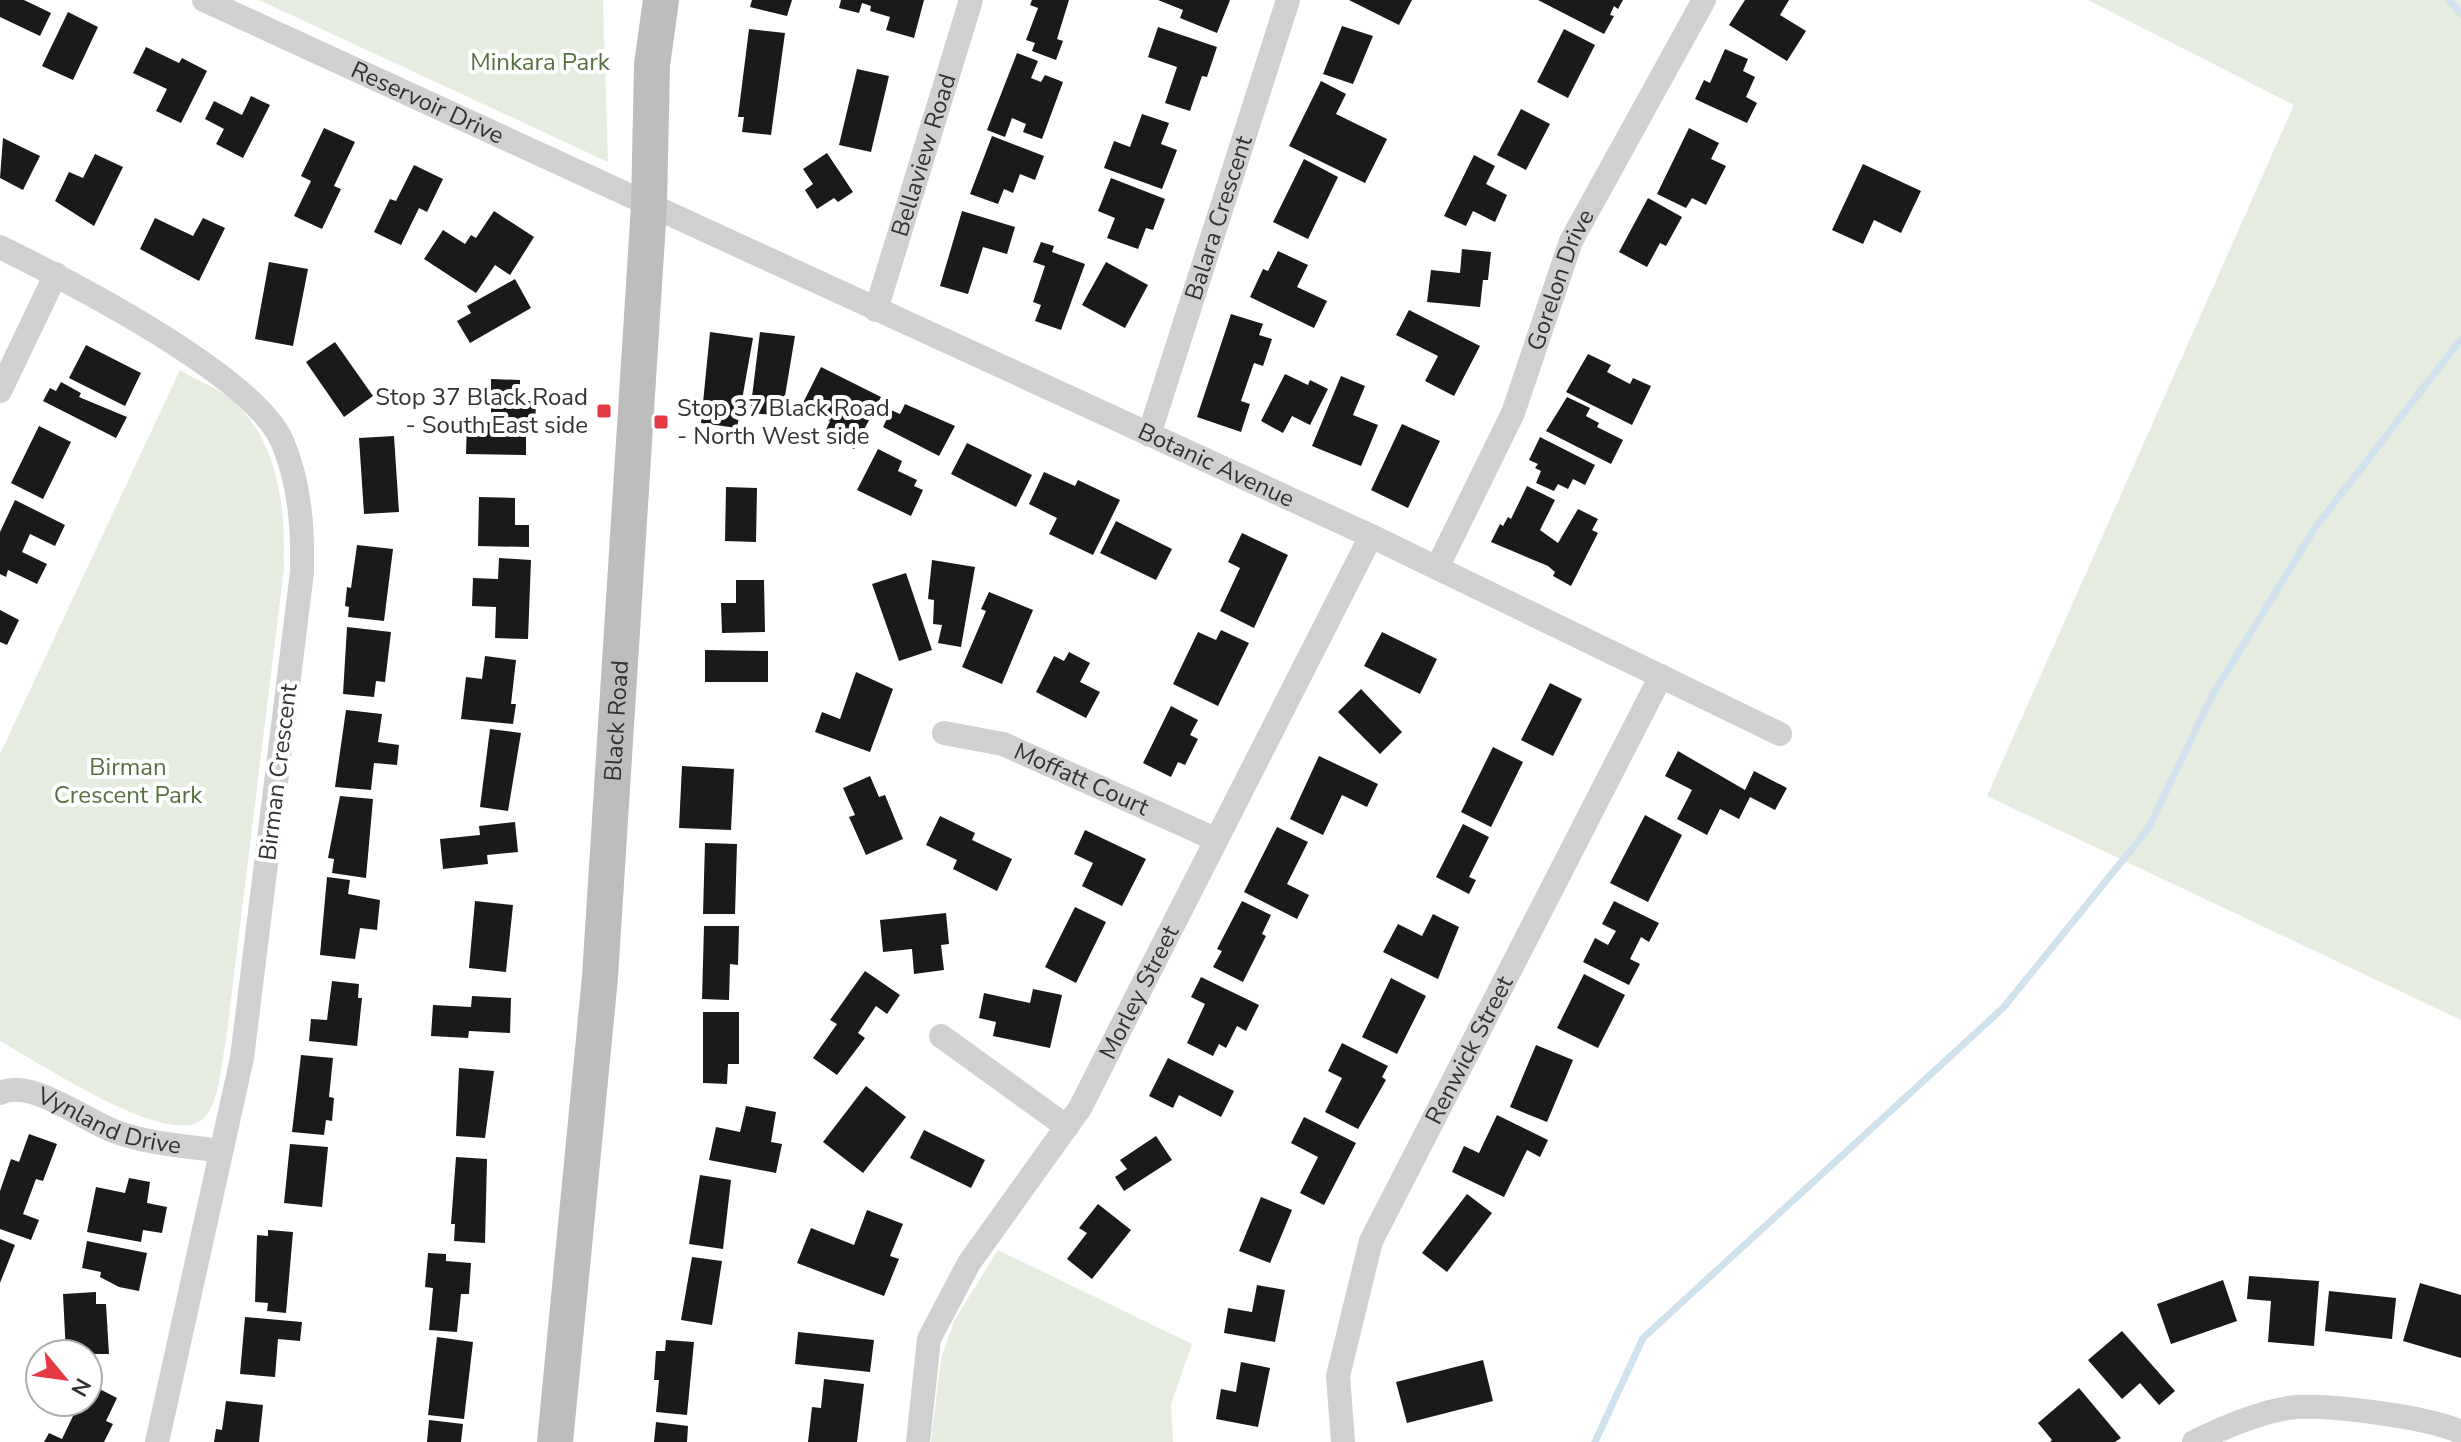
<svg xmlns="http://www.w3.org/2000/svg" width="2461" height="1442" font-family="'Nunito Sans',sans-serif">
<rect width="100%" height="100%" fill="#fff"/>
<!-- green -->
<g fill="#e6ecdf">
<polygon points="259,0 603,0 608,162"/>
<polygon points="2088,0 2461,0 2461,1020 1987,796 2294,105"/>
<path d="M 180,370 C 196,380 219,389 233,401 C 280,443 285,510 284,568 L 226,1040 C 221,1062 220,1108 200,1121 C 164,1146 36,1061 0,1041 L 0,754 Z"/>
<polygon points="998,1250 1192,1344 1171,1404 1173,1442 931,1442 941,1358 954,1321"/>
</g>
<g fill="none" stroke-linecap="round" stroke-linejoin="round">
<!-- stream -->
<g stroke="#cfe2ee" stroke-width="7">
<polyline points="2449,0 2461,14"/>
<polyline points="1595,1442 1643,1338 2003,1008 2148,829 2213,694 2315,528 2461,339"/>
</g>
</g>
<!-- building -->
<g fill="#1a1a1a">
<polygon points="0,0 24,0 51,13 40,36 0,17"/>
<polygon points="752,0 792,0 787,16 750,7"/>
<polygon points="841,0 924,0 914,38 886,30 890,17 870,11 871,6 862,3 859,13 839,8"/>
<polygon points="1032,0 1069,0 1057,39 1063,41 1056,60 1032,51 1035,43 1026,40 1038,8 1030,5"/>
<polygon points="1158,0 1230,0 1217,33 1180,18 1183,10"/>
<polygon points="1349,0 1412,0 1399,25"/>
<polygon points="1538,0 1623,0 1618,9 1614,6 1610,15 1614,16 1604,34"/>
<polygon points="1745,0 1789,0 1780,15 1806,31 1787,61 1729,25"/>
<polygon points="68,12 98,27 73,80 42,66"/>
<polygon points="1342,26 1373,36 1353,84 1323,74"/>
<polygon points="1158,27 1217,47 1207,77 1202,76 1190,111 1165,103 1177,67 1148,57"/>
<polygon points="749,29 785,33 771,135 742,132 744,117 738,117"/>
<polygon points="1564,29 1595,45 1568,98 1537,82"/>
<polygon points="146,47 179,63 182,58 207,71 181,123 156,111 167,89 133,73"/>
<polygon points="1725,49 1748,59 1743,71 1755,77 1746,97 1757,103 1747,123 1695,99 1704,80 1710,83"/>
<polygon points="1017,53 1038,61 1031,78 1041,82 1045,75 1063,82 1042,139 1023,132 1026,124 1012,118 1005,137 987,130"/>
<polygon points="857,69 889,76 871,152 839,145"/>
<polygon points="1321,81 1346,94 1336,114 1387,139 1365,183 1289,146"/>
<polygon points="251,96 270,105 243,158 216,144 224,129 205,119 214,101 242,115"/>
<polygon points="1521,109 1550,124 1526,170 1497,155"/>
<polygon points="1142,114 1169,123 1161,144 1177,150 1162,189 1104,168 1114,141 1130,147"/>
<polygon points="324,128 355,142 334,186 341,189 322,229 294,216 311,181 301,176"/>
<polygon points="1689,128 1719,143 1711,159 1726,166 1706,205 1692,198 1686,208 1657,194"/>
<polygon points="992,136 1044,156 1035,180 1020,174 1013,193 1004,189 998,204 970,194"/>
<polygon points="3,138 40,156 23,190 0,178"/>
<polygon points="827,153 853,192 838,202 834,198 817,209 805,190 813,184 803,169"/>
<polygon points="95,154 123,167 94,226 55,201 69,172 83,178"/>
<polygon points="1474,155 1495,166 1486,184 1507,195 1495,222 1473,211 1466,226 1444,216"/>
<polygon points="1304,159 1338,177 1308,239 1273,222"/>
<polygon points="1863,164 1921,191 1901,233 1874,220 1863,244 1832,230"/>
<polygon points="414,165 443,179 427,212 419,208 401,245 374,232 390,199 396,201"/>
<polygon points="1111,178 1165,199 1153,230 1146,228 1138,249 1107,238 1115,218 1098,211"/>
<polygon points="1648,198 1682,217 1666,246 1660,243 1647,267 1619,252"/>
<polygon points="494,211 534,237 510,275 495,265 476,293 424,259 443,230 465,244 471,235 476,238"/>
<polygon points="962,211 1015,227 1007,254 983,247 968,294 940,286"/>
<polygon points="155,218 193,236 203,218 225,228 199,281 140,249"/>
<polygon points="1041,242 1054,246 1052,252 1085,264 1061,330 1035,321 1041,305 1033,302 1045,266 1033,262"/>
<polygon points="1462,249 1491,252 1488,280 1483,280 1480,307 1427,302 1431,270 1460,273"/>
<polygon points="1278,251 1308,265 1297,287 1327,301 1314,328 1250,297 1263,269 1268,271"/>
<polygon points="269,262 308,269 293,346 255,339"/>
<polygon points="1106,262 1148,285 1125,328 1082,305"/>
<polygon points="515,279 531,308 470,343 457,321 471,313 467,306"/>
<polygon points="1409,310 1480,346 1454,396 1425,381 1438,356 1396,335"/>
<polygon points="1231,314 1263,324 1259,335 1272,339 1263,366 1254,363 1241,401 1250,404 1241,432 1197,417"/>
<polygon points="710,332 753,338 737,428 701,423"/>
<polygon points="760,332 795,336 784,402 773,401 772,415 750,413"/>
<polygon points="335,342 373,396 344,417 306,362"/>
<polygon points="86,345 141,373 125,406 69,378"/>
<polygon points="1588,354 1611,365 1607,372 1630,384 1633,378 1651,386 1632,425 1566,392"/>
<polygon points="821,367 881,397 854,449 824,434 830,421 801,407"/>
<polygon points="1285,374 1308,385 1310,380 1328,389 1310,425 1292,416 1283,433 1261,421"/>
<polygon points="1341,376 1365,386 1353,415 1378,425 1361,466 1312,446"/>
<polygon points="491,379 520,380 520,401 536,401 535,428 526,428 526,455 466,454 467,422 491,422"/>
<polygon points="61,382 81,393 79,397 127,417 116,438 43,401 50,388 56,391"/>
<polygon points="1567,397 1590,408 1586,416 1599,423 1597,427 1623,440 1611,464 1546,431"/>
<polygon points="905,404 955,426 939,456 883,427 891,410 900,414"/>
<polygon points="1402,424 1440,441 1408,508 1371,490"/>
<polygon points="39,426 71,442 43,499 11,483"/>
<polygon points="394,436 399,512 364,514 359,438"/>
<polygon points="1540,437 1595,465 1585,485 1573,479 1568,489 1558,484 1554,491 1536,483 1541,471 1535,468 1538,464 1529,460"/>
<polygon points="967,443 1032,475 1016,507 951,474"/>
<polygon points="878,449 902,461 898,471 917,480 914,486 923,490 911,516 857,490"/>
<polygon points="1044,472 1075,486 1078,480 1120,500 1093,555 1049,534 1057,518 1029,504"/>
<polygon points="1527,486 1555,500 1540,530 1558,543 1578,509 1598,519 1592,530 1598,533 1571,586 1553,576 1555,572 1548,566 1491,542 1500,524 1503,526 1508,517 1511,519"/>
<polygon points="726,487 757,488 756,542 725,541"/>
<polygon points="479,497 515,498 515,525 529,525 529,547 478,546"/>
<polygon points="15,500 65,525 55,546 30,534 22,552 47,564 37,584 8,570 6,577 0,574 0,532"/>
<polygon points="1116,521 1172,549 1156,580 1100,553"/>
<polygon points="1242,533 1288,555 1254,628 1220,611 1240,568 1228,562"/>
<polygon points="357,545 393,549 384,621 348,617 349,607 345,606 347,587 351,588"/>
<polygon points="499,558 531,560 528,639 495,638 496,607 472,606 473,578 498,579"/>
<polygon points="932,560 975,567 961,647 938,643 942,625 933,624 934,600 928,599"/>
<polygon points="906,573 932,650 899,661 872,584"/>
<polygon points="736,580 764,580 765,632 722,633 721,603 736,603"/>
<polygon points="989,592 1033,610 1002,684 962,667 986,611 981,609"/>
<polygon points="0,610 19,620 7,645 0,642"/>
<polygon points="347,627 391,632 385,682 376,681 374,697 343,694"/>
<polygon points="1221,630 1249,643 1218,706 1173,684 1198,632 1216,640"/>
<polygon points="1382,632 1437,659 1420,694 1364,666"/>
<polygon points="705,650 768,651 768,682 705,682"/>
<polygon points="1069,652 1090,663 1080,682 1100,692 1086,718 1036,692 1054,656 1064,661"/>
<polygon points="485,656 516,660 511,704 516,704 513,724 461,719 466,677 482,679"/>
<polygon points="856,672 893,689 870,752 815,732 822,712 840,719"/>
<polygon points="1550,683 1582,699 1553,756 1521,740"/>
<polygon points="1361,689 1402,732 1380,754 1338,712"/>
<polygon points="1171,706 1198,720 1190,735 1198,739 1185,765 1178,762 1171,777 1143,763"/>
<polygon points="346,710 382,714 378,742 399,745 397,765 374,763 371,790 335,787"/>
<polygon points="490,729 521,733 508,811 480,807"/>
<polygon points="1493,747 1523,762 1491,827 1461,812"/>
<polygon points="1678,751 1745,790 1754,771 1787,788 1775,810 1750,797 1739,819 1720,809 1707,835 1677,819 1692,790 1665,776"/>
<polygon points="1319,756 1378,784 1367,807 1342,795 1323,835 1290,819"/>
<polygon points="682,766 734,769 731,830 679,828"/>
<polygon points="870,776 879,797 885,795 903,839 866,855 849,817 855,815 843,788"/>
<polygon points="340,796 373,799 366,878 332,873 334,859 328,858"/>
<polygon points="1645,815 1682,835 1648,902 1610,883"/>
<polygon points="940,816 975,833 972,840 1012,859 997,891 953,869 957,860 926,845"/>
<polygon points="515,822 518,852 487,855 488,864 443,869 440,839 480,835 479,826"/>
<polygon points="1463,824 1489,837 1469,877 1476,880 1469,894 1436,877"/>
<polygon points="1277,827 1308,842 1287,884 1309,895 1297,919 1244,892"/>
<polygon points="1085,830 1146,859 1122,906 1082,886 1093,863 1074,854"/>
<polygon points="705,843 737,844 735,914 703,914"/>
<polygon points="327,877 350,880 348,894 380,900 377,930 360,928 355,959 320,955"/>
<polygon points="475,901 513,905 506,972 469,968"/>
<polygon points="1242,901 1271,915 1262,934 1266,936 1243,982 1213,967 1222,951 1217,949"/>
<polygon points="1614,901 1659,923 1649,942 1641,937 1630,959 1640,964 1629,985 1583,962 1595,938 1608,945 1616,931 1602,924"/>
<polygon points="1075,907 1106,922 1076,983 1045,967"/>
<polygon points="946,913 949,944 941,945 944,970 914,974 912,949 883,952 880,920"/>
<polygon points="1433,914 1459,927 1438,979 1383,952 1398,924 1422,936"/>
<polygon points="704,926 739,926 738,965 730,964 729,1000 702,999"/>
<polygon points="865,971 900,995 887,1014 876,1006 858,1033 865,1038 837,1075 813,1058 837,1024 830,1020"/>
<polygon points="1584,974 1625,995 1598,1048 1557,1028"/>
<polygon points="1201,977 1259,1005 1246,1031 1237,1026 1226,1048 1219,1044 1213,1056 1187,1043 1205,1004 1191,997"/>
<polygon points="1391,978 1426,996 1397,1054 1362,1037"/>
<polygon points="332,981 359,984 358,998 362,998 357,1046 309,1041 311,1019 327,1020"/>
<polygon points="1033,989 1062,995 1050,1048 993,1036 996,1022 979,1018 984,993 1030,1003"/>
<polygon points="472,996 511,998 510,1033 469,1031 468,1038 431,1036 433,1005 471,1007"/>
<polygon points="703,1012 739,1012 739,1064 728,1064 727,1084 703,1083"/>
<polygon points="1342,1043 1388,1066 1382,1077 1386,1080 1358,1129 1325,1112 1342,1078 1328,1071"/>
<polygon points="1536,1045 1573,1060 1547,1122 1510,1107"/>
<polygon points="301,1055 333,1058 329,1097 334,1098 332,1121 326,1120 324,1135 292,1132"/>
<polygon points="1168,1058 1234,1091 1221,1117 1179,1095 1173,1108 1149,1096"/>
<polygon points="459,1068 494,1071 485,1138 456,1136"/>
<polygon points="866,1086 906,1117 863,1173 823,1142"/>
<polygon points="746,1106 776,1112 771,1142 782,1144 776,1173 709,1160 716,1127 740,1132"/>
<polygon points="1497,1115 1548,1140 1540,1157 1527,1150 1504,1197 1452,1172 1464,1146 1479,1153"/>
<polygon points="1304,1117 1356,1143 1324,1205 1300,1193 1318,1157 1291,1143"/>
<polygon points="924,1130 985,1160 971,1188 910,1158"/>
<polygon points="29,1134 57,1144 43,1181 36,1179 23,1214 39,1220 31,1240 0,1229 0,1191 11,1159 19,1162"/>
<polygon points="1156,1136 1172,1160 1124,1191 1115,1177 1127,1169 1120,1160"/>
<polygon points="290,1144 328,1147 322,1207 284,1203"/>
<polygon points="456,1157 487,1159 485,1243 454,1241 455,1224 451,1224"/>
<polygon points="700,1175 731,1180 723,1249 689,1244"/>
<polygon points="129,1178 150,1182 147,1203 167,1207 162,1233 143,1230 141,1242 87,1232 96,1187 125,1193"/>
<polygon points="1467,1194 1492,1213 1447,1272 1422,1253"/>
<polygon points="1261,1197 1292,1210 1270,1263 1239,1251"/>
<polygon points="1098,1204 1131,1230 1092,1279 1067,1259 1087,1233 1079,1228"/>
<polygon points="867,1210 903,1224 890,1256 899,1259 884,1296 797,1263 811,1228 854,1245"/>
<polygon points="268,1230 293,1232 286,1313 267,1311 268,1303 255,1302 257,1235 268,1236"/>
<polygon points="0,1239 15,1245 0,1283"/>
<polygon points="87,1241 147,1253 139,1291 119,1287 100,1277 101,1272 82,1268"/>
<polygon points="428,1253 446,1254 446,1261 471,1263 469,1294 461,1294 457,1332 429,1330 433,1288 425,1287"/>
<polygon points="692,1257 722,1261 712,1325 681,1320"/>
<polygon points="2249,1276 2319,1281 2314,1346 2268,1342 2271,1301 2247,1299"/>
<polygon points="2223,1280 2237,1321 2171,1344 2157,1304"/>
<polygon points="2420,1283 2461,1295 2461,1358 2403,1341"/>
<polygon points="1257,1285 1285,1290 1275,1342 1224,1333 1228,1308 1252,1312"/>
<polygon points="2329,1291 2396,1298 2392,1339 2325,1331"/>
<polygon points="96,1292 96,1304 106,1304 109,1354 66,1354 63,1294"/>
<polygon points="245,1317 302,1322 300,1341 278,1339 275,1377 240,1374"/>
<polygon points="2122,1331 2175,1391 2159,1405 2140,1383 2122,1399 2088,1360"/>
<polygon points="798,1332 874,1340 870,1372 795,1364"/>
<polygon points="437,1337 473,1342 464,1419 428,1415"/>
<polygon points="666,1340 694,1342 687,1415 656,1412 659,1380 654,1380 656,1351 665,1351"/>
<polygon points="1483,1360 1493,1401 1407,1423 1396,1382"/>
<polygon points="1241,1362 1270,1368 1258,1427 1216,1419 1221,1389 1236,1392"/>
<polygon points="824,1379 864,1384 857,1442 808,1442 812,1407 821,1408"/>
<polygon points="88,1383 117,1398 106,1421 113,1424 104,1442 44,1442 49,1433 62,1439 74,1414 69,1412 74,1402 88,1402"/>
<polygon points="2079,1388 2121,1438 2115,1442 2050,1442 2052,1440 2038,1423"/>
<polygon points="226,1401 263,1405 259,1442 214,1442 216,1429 222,1430"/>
<polygon points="429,1420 463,1424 461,1442 427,1442"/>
<polygon points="656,1422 688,1426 687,1442 654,1442"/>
</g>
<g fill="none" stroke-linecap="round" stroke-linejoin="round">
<!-- street -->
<g stroke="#d0d0d0" stroke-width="24">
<path id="s1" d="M 204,0 L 1371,536 L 1780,734"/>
<path d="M 0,247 C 67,280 253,375 282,441 C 300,483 303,528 302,572 L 242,1058 L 157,1442"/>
<path id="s2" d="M 876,310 L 971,0"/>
<polyline points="0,391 56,274"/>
<path id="s3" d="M 1149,435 L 1288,0"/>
<path id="s4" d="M 1437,568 L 1513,413 L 1571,241 L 1704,0"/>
<path id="s5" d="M 944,733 L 1003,744 L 1215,839"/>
<polyline points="941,1036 1067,1127"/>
<path id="s6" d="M 0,1093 C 32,1078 85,1121 116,1132 C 149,1144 187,1146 221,1151"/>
<path id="s7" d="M 918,1442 L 929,1339 L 969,1263 L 1080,1108 L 1371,536"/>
<path id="s8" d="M 1343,1442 L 1338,1376 L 1371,1241 L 1661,676"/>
<path d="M 2194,1442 C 2222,1428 2257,1413 2288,1408 C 2324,1403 2428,1417 2461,1432"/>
</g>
<!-- secondary -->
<path stroke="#bdbdbd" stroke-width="36" id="s9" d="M 555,1442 L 600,977 L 649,206 L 652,65 L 661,0"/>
</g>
<!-- markers -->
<g fill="#e63946" stroke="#fff" stroke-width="3">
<rect x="596" y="403" width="16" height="16" rx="4"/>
<rect x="653" y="414" width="16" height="16" rx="4"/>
</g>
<g text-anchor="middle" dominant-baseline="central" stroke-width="8" stroke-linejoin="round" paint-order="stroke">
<!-- park labels -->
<g font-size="24" fill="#56703f" stroke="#fff">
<text x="540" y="62">Minkara Park</text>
<text x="128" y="767">Birman<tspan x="128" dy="28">Crescent Park</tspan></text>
</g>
<!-- street labels -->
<g font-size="24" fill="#333" stroke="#fff">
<text stroke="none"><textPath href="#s1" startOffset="246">Reservoir Drive</textPath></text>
<text stroke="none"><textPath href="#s2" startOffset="162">Bellaview Road</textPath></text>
<text stroke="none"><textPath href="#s3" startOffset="228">Balara Crescent</textPath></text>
<text stroke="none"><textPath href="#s4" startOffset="314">Gorelon Drive</textPath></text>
<text stroke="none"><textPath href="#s1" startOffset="1114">Botanic Avenue</textPath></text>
<text stroke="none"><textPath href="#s9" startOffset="724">Black Road</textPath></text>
<text transform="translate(278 772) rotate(-83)">Birman Crescent</text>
<text stroke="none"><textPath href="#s5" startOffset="146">Moffatt Court</textPath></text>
<text stroke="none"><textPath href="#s7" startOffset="510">Morley Street</textPath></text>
<text stroke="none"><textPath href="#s8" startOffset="420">Renwick Street</textPath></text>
<text stroke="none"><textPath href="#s6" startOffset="116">Vynland Drive</textPath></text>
</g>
<!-- poi labels -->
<g font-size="24" fill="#333" stroke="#fff" text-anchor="end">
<text x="588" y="397">Stop 37 Black Road<tspan x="588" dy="28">- South East side</tspan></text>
<text x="677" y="408" text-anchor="start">Stop 37 Black Road<tspan x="677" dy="28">- North West side</tspan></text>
</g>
</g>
<!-- north arrow -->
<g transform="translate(64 1378) rotate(119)"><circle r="38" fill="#ffffff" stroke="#adadad" stroke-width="2"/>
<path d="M0-6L14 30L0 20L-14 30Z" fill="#e63946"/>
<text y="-12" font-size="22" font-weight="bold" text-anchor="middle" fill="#333333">N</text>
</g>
</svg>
